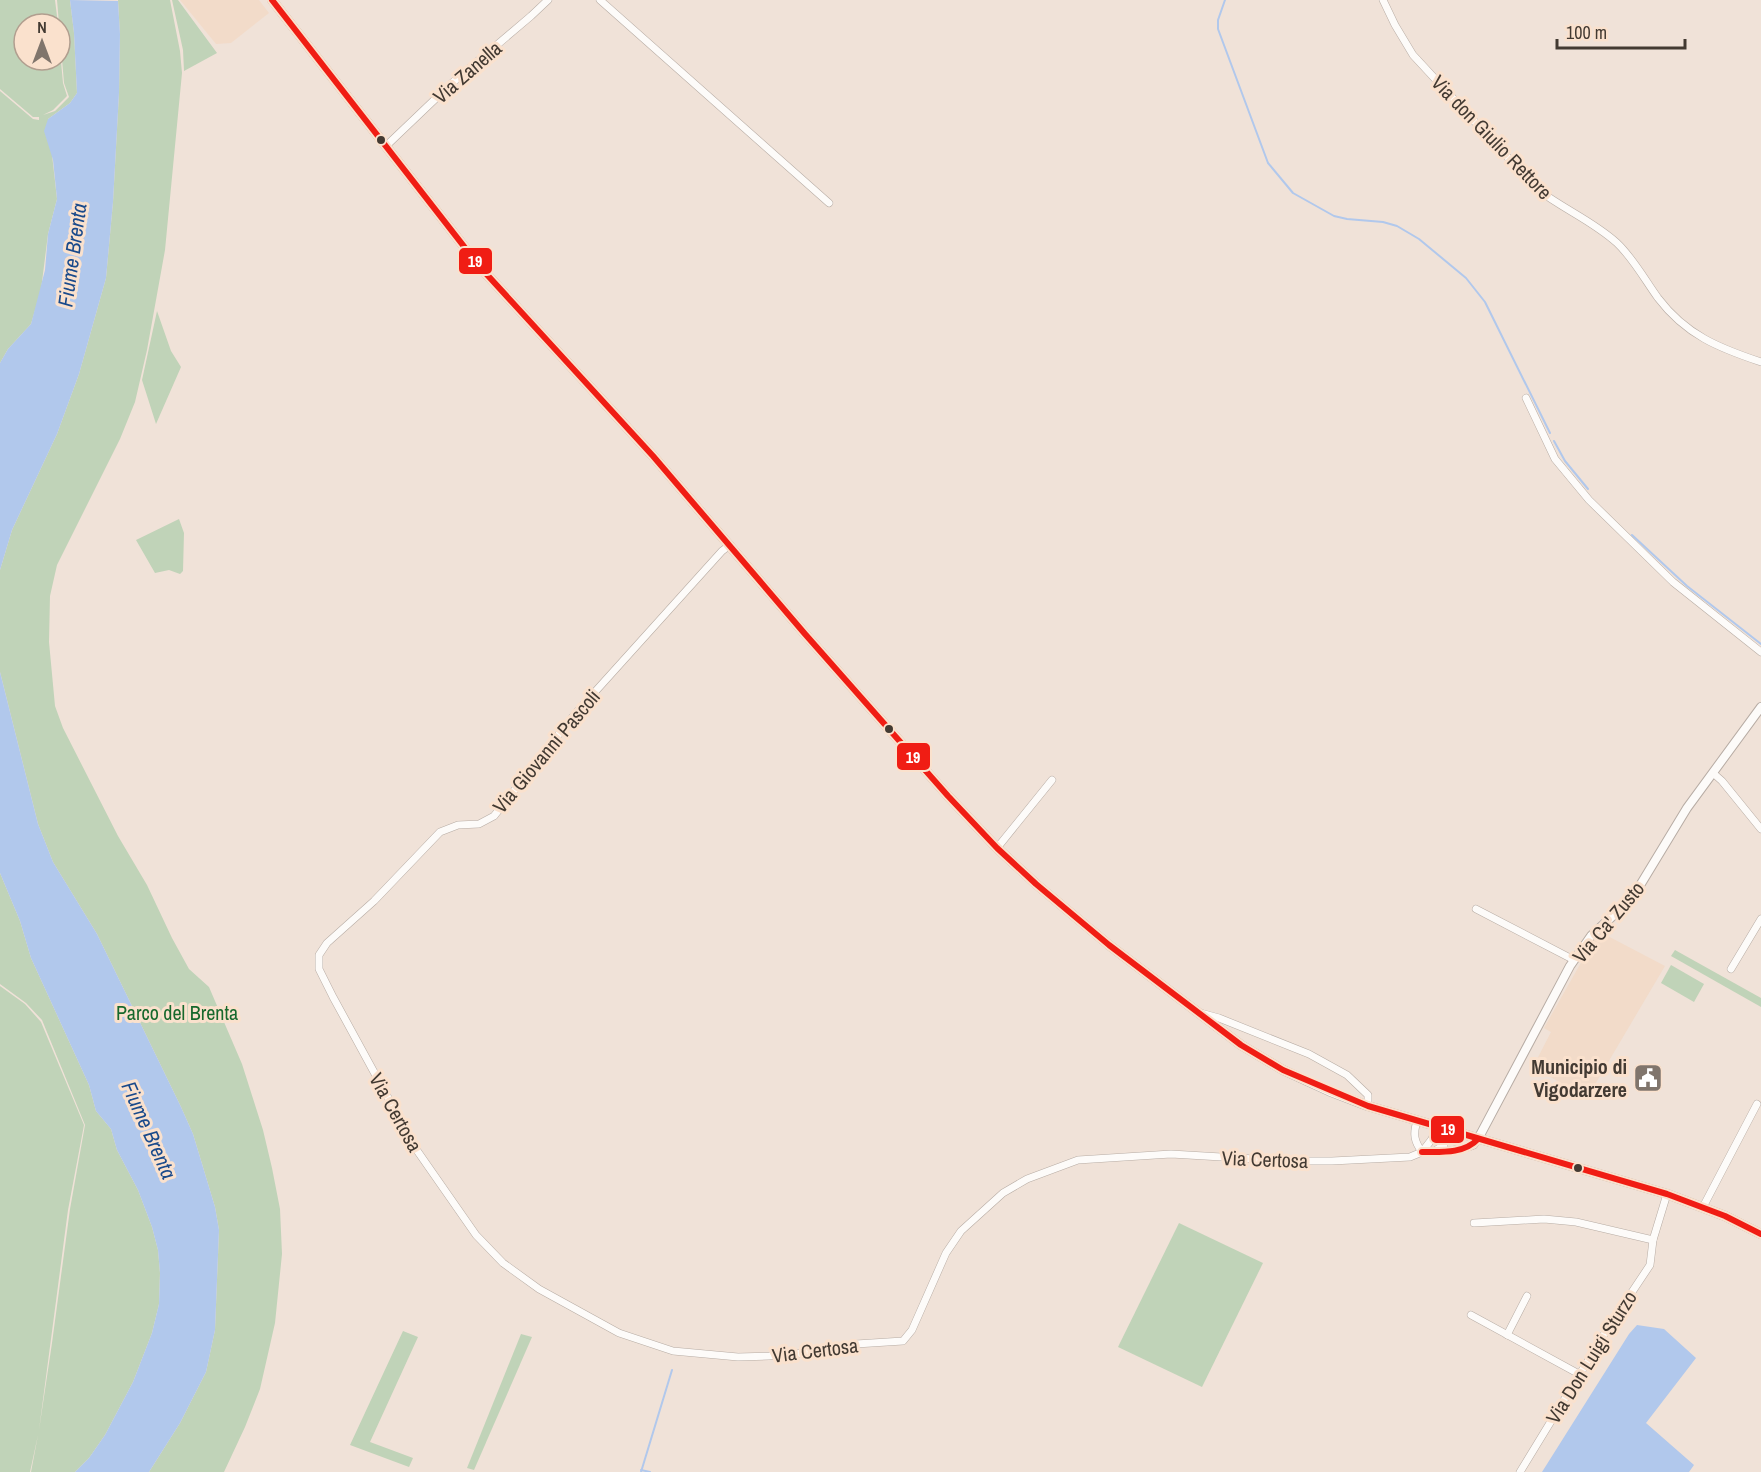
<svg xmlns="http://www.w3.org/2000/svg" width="1761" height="1472" font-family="'Archivo Narrow',sans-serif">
<rect width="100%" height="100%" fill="#f0e2d8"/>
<!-- built -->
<g fill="#f2dbc9">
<polygon points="180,0 259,0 269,13 231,43 216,44"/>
<polygon points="1602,933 1665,966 1587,1098 1533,1067 1551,1032 1544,1028 1595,938"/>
</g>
<!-- green -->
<g fill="#c0d3b8">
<polygon points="0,0 55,0 58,24 24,24 24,60 60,60 60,51 63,83 67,96 53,110 43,115 55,111 69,97 64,83 57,0 70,0 74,33 77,93 70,103 48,119 57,199 48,234 41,290 31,324 8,349 0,363 0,91 33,119 39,120 39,117 33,117 0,89"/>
<polygon points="118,0 170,0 180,51 182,73 165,250 147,350 135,402 120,439 57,565 50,596 49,642 55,706 63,728 118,836 147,885 172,938 189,969 209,987 242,1064 263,1130 272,1168 280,1209 282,1254 275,1323 260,1389 245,1427 224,1472 149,1472 180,1423 206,1372 215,1330 219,1230 215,1207 193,1134 181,1107 97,934 53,862 38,824 0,672 0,570 12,530 57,434 79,374 106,278 113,202 119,93 120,35"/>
<polygon points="172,0 178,0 217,53 184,71 183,50"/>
<polygon points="157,311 171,351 181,367 156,424 142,380"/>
<polygon points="179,519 184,533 183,571 180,574 169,570 155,573 136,540"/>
<polygon points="0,873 20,921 31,958 89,1085 96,1111 111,1129 117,1150 138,1190 152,1227 158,1250 160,1273 159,1304 152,1333 133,1382 105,1435 89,1458 75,1472 31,1472 38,1435 30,1472 0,1472 0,986 25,1004 41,1022 84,1125 68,1210 39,1430 52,1343 70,1209 85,1125 42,1020 26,1003 0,984"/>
<polygon points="1675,950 1761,998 1761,1007 1671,956"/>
<polygon points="1671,965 1704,984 1694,1002 1661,983"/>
<polygon points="1179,1223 1263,1263 1202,1387 1118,1347"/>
<polygon points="403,1331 418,1337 370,1442 413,1458 409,1467 350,1445"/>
<polygon points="521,1334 532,1337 474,1470 467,1468"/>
</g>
<!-- water -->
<g fill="#b1c8ec">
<polygon points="70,0 118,1 120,34 119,93 113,202 106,278 79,374 57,434 12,530 0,570 0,363 8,349 31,324 45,270 48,234 57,199 53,160 44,131 48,119 70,103 77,93 74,33"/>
<polygon points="0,672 38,824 53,862 97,934 181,1107 193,1134 215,1207 219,1230 215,1330 206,1372 180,1423 149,1472 75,1472 89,1458 105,1435 133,1382 152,1333 159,1304 160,1273 158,1250 152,1227 138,1190 117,1150 111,1129 96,1111 89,1085 31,958 20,921 0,873"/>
<polygon points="1637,1325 1664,1329 1696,1358 1646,1423 1694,1465 1689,1472 1542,1472 1629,1334"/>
</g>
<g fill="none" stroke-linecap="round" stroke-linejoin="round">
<!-- stream -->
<g stroke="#b1c8ec" stroke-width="2">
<polyline points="1225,0 1218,20 1218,29 1268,163 1293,193 1334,216 1347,219 1383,222 1397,226 1419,239 1466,278 1485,302 1550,433"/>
<polyline points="1554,441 1565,461 1588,489"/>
<polyline points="1632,535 1687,586 1761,644"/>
<polyline points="641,1470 650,1472"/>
<polyline points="641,1472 672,1370"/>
</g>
<!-- minor casing -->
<g stroke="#b7aca4" stroke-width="8">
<g id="minor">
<polyline points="600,0 829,203"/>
<path d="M 1383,0 L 1395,25 L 1413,55 L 1537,189 C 1563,209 1593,221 1617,243 C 1633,258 1645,280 1658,298 C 1686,335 1719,348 1761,362"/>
<polyline points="386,146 452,83 531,16 548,0"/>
<polyline points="1526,398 1555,459 1589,500 1673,582 1761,652"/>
<polyline points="730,545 722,551 575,714 494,816 479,824 458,825 440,832 374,901 327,943 319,955 319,969 333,997 416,1149 476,1235 503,1263 539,1289 619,1333 673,1351 738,1357 769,1356 796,1354 856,1344 903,1341 912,1330 946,1253 961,1231 1003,1193 1027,1179 1078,1160 1171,1154 1290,1161 1332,1161 1410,1157 1422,1152 1443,1152 1469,1147 1474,1145 1478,1139"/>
<polyline points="1713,773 1722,781 1761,829"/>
<polyline points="997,848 1052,780"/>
<polyline points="1476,909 1574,960"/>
<polyline points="1731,969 1761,919"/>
<polyline points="1197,1012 1219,1018 1309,1054 1347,1075 1368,1095 1368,1106"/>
<path d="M 1417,1121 C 1413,1134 1414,1141 1422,1152"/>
<polyline points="1422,1152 1432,1139 1436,1127"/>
<polyline points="1433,1152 1444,1145 1447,1130"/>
<polyline points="1703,1207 1757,1104"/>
<polyline points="1474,1223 1544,1219 1576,1222 1653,1240"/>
<polyline points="1471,1315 1579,1374"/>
<polyline points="1507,1335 1527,1296"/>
<polyline points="1520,1472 1608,1328 1650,1265 1653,1240 1667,1194"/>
</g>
</g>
<!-- tertiary casing -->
<g stroke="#b7aca4" stroke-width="10">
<polyline id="tertiary" points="1478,1139 1570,966 1591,936 1629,901 1636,892 1687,808 1761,707"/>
</g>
<!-- secondary casing -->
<g stroke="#b7aca4" stroke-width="10">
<polyline id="secondary" points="272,0 480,267 653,456 805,634 948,796 997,848 1036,884 1109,945 1241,1045 1283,1070 1329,1091 1368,1106 1667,1194 1725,1216 1761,1234"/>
</g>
<!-- minor -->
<use href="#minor" stroke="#fdfbf9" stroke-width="7"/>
<!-- tertiary -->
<use href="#tertiary" stroke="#fdfbf9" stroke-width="8"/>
<!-- secondary -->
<use href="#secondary" stroke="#fdfbf9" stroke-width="9"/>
<!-- bus-1 casing -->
<g stroke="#fae1cd" stroke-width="10">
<g id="bus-1">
<polyline points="272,0 480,267 653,456 805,634 948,796 997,848 1036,884 1109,945 1241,1045 1283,1070 1368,1106 1667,1194 1725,1216 1761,1234"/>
<path d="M 1422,1152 C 1441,1152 1464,1154 1478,1139"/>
</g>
</g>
<!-- bus-1 -->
<use href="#bus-1" stroke="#f01d14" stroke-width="6"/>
</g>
<!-- icons -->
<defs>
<g id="civic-square" transform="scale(1.5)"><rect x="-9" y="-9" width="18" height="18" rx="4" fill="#80756c" stroke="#fae1cd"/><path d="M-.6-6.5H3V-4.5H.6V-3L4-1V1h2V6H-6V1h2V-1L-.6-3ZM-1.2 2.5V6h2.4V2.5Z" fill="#fff"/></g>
</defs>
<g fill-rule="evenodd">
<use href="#civic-square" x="1648" y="1078"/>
</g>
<!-- markers -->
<g fill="#433a32" stroke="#fae1cd" stroke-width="2">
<circle cx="381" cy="140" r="5"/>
<circle cx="889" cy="729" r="5"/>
<circle cx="1578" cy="1168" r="5"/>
</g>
<g text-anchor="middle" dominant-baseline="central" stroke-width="6" stroke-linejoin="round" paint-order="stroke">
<!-- street labels -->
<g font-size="20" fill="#433a32" stroke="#fae1cd">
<text transform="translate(467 72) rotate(-41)">Via Zanella</text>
<text transform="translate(1492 137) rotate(46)">Via don Giulio Rettore</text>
<text transform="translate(546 751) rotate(-50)">Via Giovanni Pascoli</text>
<text transform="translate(1608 922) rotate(-50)">Via Ca' Zusto</text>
<text transform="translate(396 1112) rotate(61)">Via Certosa</text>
<text transform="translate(1265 1159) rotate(2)">Via Certosa</text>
<text transform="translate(815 1350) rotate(-7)">Via Certosa</text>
<text transform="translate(1591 1357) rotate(-58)">Via Don Luigi Sturzo</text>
</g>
<!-- park labels -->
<g font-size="20" fill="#17682c" stroke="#fae1cd">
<text x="177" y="1012">Parco del Brenta</text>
</g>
<!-- poi labels -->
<g font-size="20" font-weight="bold" fill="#433a32" stroke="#fae1cd" text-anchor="end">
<text x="1627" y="1066">Municipio di<tspan x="1627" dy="23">Vigodarzere</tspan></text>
</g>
<!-- water labels -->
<g font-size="21" font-style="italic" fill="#1a4a8b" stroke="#fae1cd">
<text transform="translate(72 255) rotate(-82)">Fiume Brenta</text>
<text transform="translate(149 1130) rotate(66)">Fiume Brenta</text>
</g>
</g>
<g stroke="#fae1cd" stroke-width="2">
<rect x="458" y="247" width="35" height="28" rx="6" fill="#f01d14"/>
<rect x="896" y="742" width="35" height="29" rx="6" fill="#f01d14"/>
<rect x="1430" y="1115" width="35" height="29" rx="6" fill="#f01d14"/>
</g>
<g font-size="16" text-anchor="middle" font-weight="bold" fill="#fff">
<text x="475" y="267">19</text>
<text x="913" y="763">19</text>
<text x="1448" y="1135">19</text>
</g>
<!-- north arrow -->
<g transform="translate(42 42)"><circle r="28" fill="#fae1cd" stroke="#b19e8f" stroke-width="1.5"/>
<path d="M0-4.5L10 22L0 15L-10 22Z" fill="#80756c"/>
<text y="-9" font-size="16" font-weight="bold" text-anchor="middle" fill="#433a32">N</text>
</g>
<!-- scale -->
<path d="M1557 39v9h128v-9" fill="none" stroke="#433a32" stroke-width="3"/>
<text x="1566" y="39" font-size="18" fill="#433a32" stroke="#fae1cd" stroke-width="4.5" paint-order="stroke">100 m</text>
</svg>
